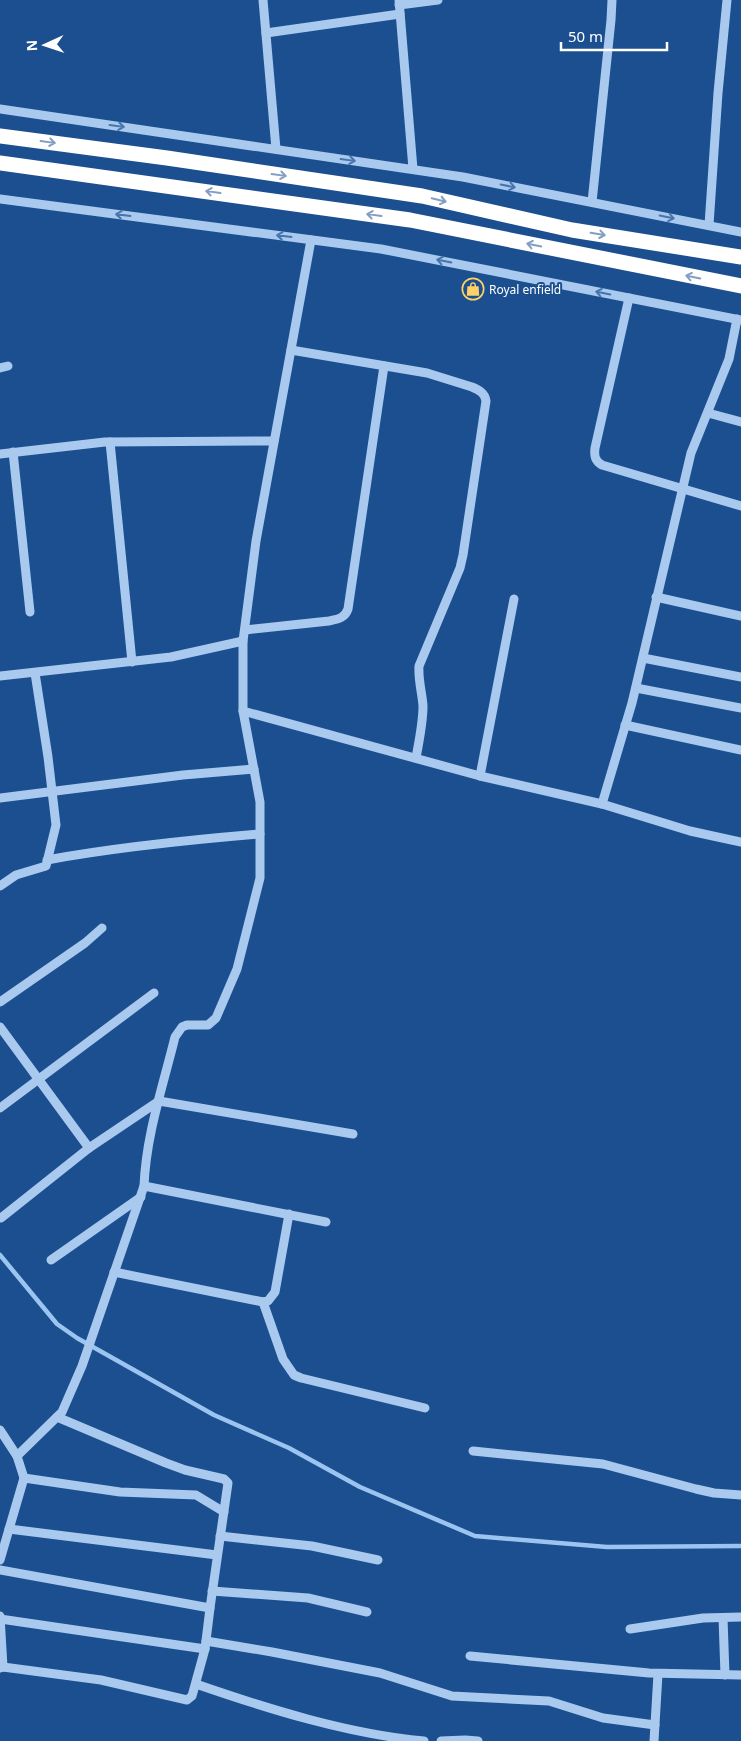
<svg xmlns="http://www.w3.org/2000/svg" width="741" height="1741" font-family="'Noto Sans',sans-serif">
<rect width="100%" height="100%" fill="#1b4f8f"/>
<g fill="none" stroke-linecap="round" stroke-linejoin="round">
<!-- stream -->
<polyline stroke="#9cc4f0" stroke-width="4.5" points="0,1255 57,1324 77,1338 214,1415 289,1448 360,1487 475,1536 607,1547 741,1546"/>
<!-- minor -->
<g stroke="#a9c9ee" stroke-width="9">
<polyline points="263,0 276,149"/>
<polyline points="399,0 413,169"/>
<polyline points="399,5 438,0"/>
<polyline points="266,33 400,14"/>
<polyline points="0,109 463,177 741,232"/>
<polyline points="0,199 381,249 741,320"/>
<polyline points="592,202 611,20 612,0"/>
<polyline points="709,225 718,93 727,0"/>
<path d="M 629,298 L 595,448 C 594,456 595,461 602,465 L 741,506"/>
<polyline points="737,319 729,359 691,453 632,703 602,804 690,831 741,842"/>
<path d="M 291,350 L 427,373 L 472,387 C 479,390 485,393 486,401 L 463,555 L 460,568 L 419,666 C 418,680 422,692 423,706 C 423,723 419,741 416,758"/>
<polyline points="0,368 8,366"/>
<polyline points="708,413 741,422"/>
<polyline points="110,442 132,662"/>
<polyline points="13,452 30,612"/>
<polyline points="0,454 105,442 274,441"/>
<polyline points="656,597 741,616"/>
<path d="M 245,630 L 329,621 C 338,619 345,618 348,609 L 384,366"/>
<polyline points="643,658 741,677"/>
<polyline points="0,676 171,657 243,641"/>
<polyline points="636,688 741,708"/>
<polyline points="243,711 480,776 602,804"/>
<polyline points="625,725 741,750"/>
<polyline points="480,776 514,599"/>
<polyline points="0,798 183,775 254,769"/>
<path d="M 47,860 C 118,847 188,840 260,834"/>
<polyline points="0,886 16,875 46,866 56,825 48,757 35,673"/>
<polyline points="0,1002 85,943 102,928"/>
<polyline points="0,1027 89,1148"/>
<polyline points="0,1108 154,993"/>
<polyline points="144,1186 326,1222"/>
<polyline points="1,1218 89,1148 159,1101 353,1134"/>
<polyline points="51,1260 141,1197"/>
<polyline points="114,1272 263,1302 268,1301 275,1292 289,1214"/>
<polyline points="263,1302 283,1359 294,1375 301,1378 425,1408"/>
<polyline points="0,1430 17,1456"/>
<polyline points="473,1451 603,1464 696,1489 714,1493 741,1495"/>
<polyline points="24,1478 120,1492 196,1495 224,1512"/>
<polyline points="9,1529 217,1555"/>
<polyline points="220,1536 312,1546 378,1560"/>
<path d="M 0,1560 L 24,1478 L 17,1456 L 62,1412 L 82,1366 L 144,1186 C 146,1135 163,1086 175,1037 L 182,1027 L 187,1025 L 208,1025 L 216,1018 L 237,969 L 260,878 L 260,802 L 243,711 L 243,641 L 256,541 L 311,240"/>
<polyline points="0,1570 210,1608"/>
<polyline points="212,1591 308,1598 367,1612"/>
<polyline points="0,1616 3,1667 0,1668"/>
<polyline points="723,1618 725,1675"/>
<polyline points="0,1619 205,1649 210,1608 228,1483 224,1479 185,1470 166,1463 57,1417"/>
<polyline points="630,1629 703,1618 741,1617"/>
<polyline points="206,1641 272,1652 380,1673 452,1696 549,1701 603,1718 655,1725"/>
<polyline points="470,1656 649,1673 741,1675"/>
<polyline points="3,1667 101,1680 187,1700 192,1696 205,1649"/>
<path d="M 196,1684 C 268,1709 348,1734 424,1741"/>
<polyline points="441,1741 465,1740 478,1741"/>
<polyline points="654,1741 658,1674"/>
</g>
<!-- highway -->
<g stroke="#fff" stroke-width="15">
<polyline points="0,136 167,158 422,196 572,230 741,257"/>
<polyline points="0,163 410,220 741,286"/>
</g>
</g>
<!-- one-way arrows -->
<defs><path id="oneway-shaft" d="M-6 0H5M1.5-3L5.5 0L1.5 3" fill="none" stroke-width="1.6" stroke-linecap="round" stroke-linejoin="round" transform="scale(1.25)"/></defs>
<g stroke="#4674ac">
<use href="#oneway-shaft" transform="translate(117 126) rotate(8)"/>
<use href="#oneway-shaft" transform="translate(348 160) rotate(8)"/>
<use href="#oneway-shaft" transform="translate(508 186) rotate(11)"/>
<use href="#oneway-shaft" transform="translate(123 215) rotate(-173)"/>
<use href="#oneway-shaft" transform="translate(667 217) rotate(11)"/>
<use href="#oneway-shaft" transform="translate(284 236) rotate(-173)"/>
<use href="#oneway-shaft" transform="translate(444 261) rotate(-169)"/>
<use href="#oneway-shaft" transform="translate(603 293) rotate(-169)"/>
</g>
<g stroke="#829ec1">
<use href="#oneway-shaft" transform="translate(48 142) rotate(8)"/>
<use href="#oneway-shaft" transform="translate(279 175) rotate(8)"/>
<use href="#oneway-shaft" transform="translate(213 192) rotate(-172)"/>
<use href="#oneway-shaft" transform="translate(439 200) rotate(13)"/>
<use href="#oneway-shaft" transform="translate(374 215) rotate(-172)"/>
<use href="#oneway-shaft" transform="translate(598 234) rotate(9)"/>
<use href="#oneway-shaft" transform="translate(534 245) rotate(-169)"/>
<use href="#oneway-shaft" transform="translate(693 277) rotate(-169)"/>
</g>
<!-- icons -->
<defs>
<g id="shop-ring" transform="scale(1.125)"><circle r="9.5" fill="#1b4f8f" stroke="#ffd166" stroke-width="1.5"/><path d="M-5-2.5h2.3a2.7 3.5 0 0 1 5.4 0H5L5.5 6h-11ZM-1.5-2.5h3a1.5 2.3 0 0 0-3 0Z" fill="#ffd166"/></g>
</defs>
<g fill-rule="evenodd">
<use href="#shop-ring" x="473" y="289"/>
</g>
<g text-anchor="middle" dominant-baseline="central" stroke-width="4" stroke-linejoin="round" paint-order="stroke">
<!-- poi labels -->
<g font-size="12" fill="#fff" stroke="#1b4f8f" text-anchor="start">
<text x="489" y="289">Royal enfield</text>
</g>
</g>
<!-- north arrow -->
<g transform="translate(45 45) rotate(267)" stroke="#1b4f8f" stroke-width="4" paint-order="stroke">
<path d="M0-4L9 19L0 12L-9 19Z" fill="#ffffff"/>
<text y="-8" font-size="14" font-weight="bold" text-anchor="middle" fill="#ffffff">N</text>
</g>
<!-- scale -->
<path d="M561 42v8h106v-8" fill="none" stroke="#ffffff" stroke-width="2.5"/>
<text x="568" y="42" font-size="15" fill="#ffffff" stroke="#1b4f8f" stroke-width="4" paint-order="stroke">50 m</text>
</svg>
